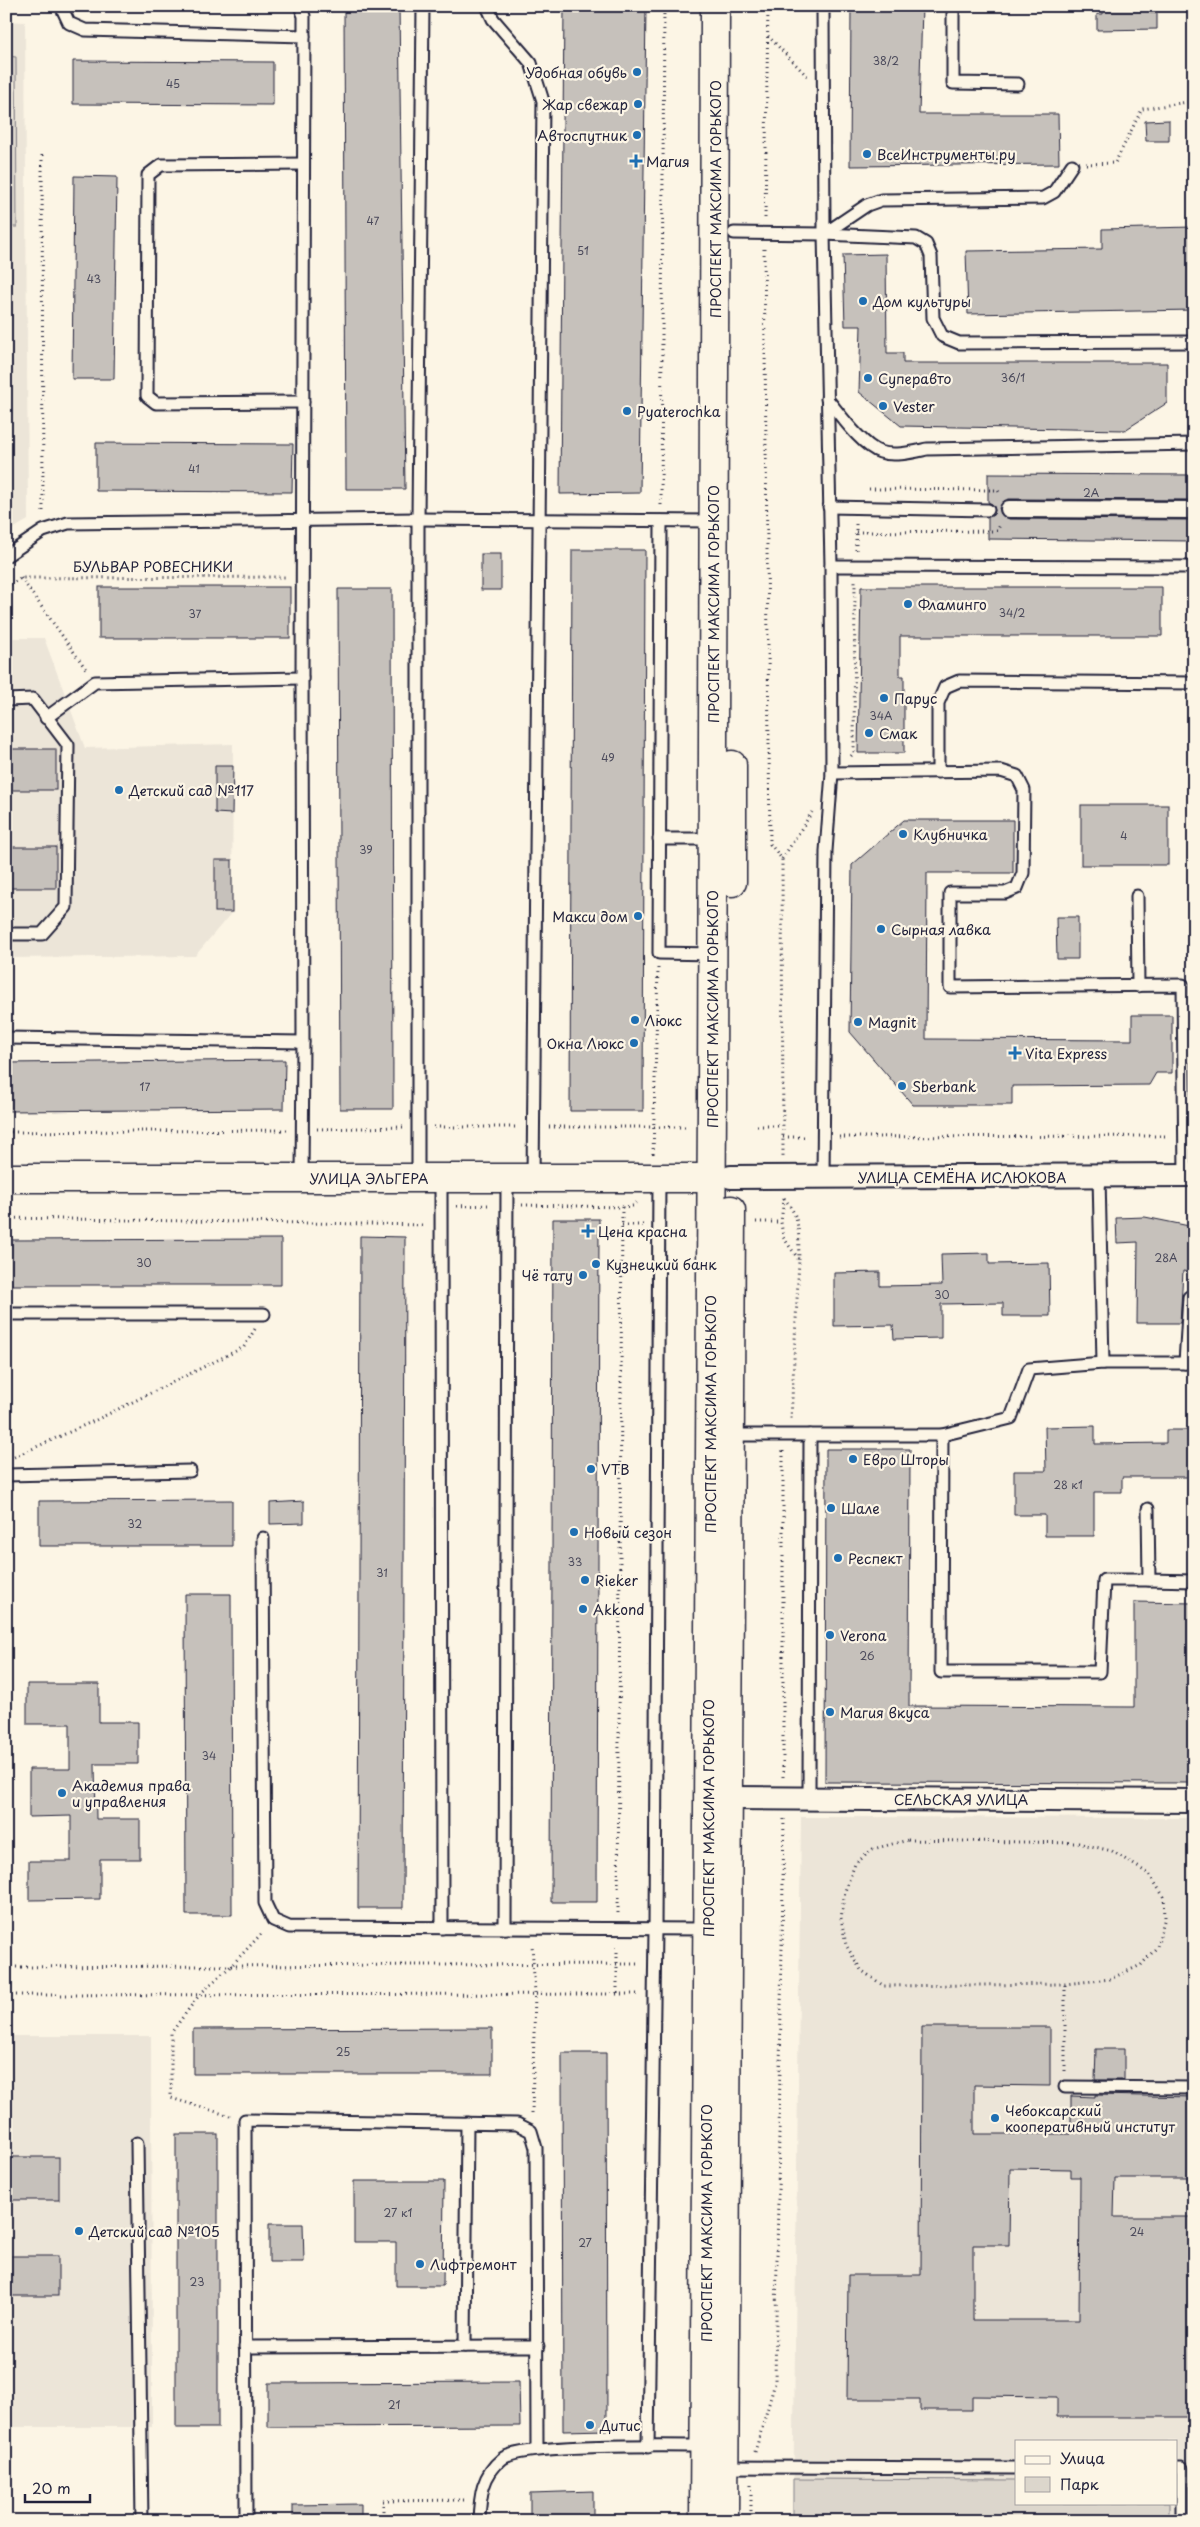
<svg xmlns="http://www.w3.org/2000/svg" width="1200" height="2527" font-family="'Playpen Sans',sans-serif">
<rect width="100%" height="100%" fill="#fcf5e5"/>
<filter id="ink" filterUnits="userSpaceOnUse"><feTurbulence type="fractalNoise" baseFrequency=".02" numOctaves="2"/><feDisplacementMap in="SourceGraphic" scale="10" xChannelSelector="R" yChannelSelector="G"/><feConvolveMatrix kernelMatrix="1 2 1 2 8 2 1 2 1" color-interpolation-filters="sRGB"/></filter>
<g filter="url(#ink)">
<!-- built -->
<g fill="#ece5d8" fill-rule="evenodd">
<polygon points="6,21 25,22 28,520 6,533"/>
<polygon points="6,638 44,638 85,748 233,744 232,912 195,956 6,958"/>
<path d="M 801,1817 L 1194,1818 L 1194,2521 L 793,2521 ZM 1016,2441 L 1176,2441 L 1176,2503 L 1016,2503 Z"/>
<polygon points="6,2036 151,2036 152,2427 6,2427"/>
</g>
<!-- green -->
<g fill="#dcd6cc" stroke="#7f7c84">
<polygon points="6,56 16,57 17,227 6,227"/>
<polygon points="793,2479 1016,2480 1016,2503 1169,2503 1169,2521 793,2521"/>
</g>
<!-- building -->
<g fill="#c6c1bb" stroke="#22223b" fill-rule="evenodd">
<polygon points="344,6 399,6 405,489 346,489"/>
<polygon points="564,6 646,6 640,493 560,494"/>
<polygon points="851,6 922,6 919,114 1058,114 1059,164 850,166"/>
<polygon points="1103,6 1150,6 1150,13 1157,13 1157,29 1097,30 1097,14 1103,14"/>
<polygon points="73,61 273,62 273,105 73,104"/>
<polygon points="1169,120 1169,141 1146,141 1145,121"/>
<polygon points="74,176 117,177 114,379 72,379"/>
<polygon points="1194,227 1194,310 968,314 966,251 1102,249 1102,229"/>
<polygon points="886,254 887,353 903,353 903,363 1167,363 1167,403 1125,430 901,426 859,392 861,326 845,326 843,255"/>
<polygon points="96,443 293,444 292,492 96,491"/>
<polygon points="988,474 1194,475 1194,500 1009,499 1004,501 999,508 1001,514 1009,519 1194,520 1194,541 988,539 988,517 994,514 995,510 992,504 988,502"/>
<polygon points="572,550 645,550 643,1111 570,1111"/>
<rect x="481" y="554" width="20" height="36"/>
<rect x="99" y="587" width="191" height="51"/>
<polygon points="861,587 1162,587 1162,636 900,636 900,676 904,676 904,753 858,753"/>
<polygon points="338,589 392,589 393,1109 340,1109"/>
<rect x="6" y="749" width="50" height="41"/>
<polygon points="215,766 233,766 232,814 215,813"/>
<rect x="1081" y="805" width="87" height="60"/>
<polygon points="904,820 1013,820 1013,873 927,873 926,1039 1132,1040 1132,1015 1172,1015 1172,1073 1156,1073 1149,1085 1012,1086 1012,1105 913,1105 850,1032 852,865"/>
<rect x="6" y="847" width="50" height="41"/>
<rect x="215" y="860" width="17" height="52"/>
<polygon points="1056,917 1078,917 1078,959 1057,959"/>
<polygon points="285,1060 284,1109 6,1111 6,1063"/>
<polygon points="1145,1217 1194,1227 1194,1273 1183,1271 1180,1323 1137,1323 1138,1242 1117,1243 1116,1218"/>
<polygon points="553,1219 599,1219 597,1902 551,1902"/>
<polygon points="360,1236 405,1237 403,1908 358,1908"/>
<polygon points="281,1239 281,1285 6,1285 6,1240"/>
<polygon points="989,1253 989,1264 1049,1263 1050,1316 1003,1316 1003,1303 941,1304 941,1338 894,1339 893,1325 834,1326 834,1273 880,1272 880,1286 942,1285 941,1254"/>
<polygon points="1095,1426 1095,1444 1166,1443 1166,1430 1194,1430 1194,1477 1122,1477 1122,1492 1094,1492 1094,1536 1045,1536 1045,1515 1014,1515 1014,1471 1046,1471 1045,1427"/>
<polygon points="826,1449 910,1449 909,1706 1134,1707 1134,1602 1193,1603 1193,1783 825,1782"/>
<polygon points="232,1500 232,1546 39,1546 39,1501"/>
<polygon points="304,1501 304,1523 270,1524 270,1503"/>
<polygon points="185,1594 231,1594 232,1915 186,1915"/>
<polygon points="27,1684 99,1684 99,1722 138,1722 138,1764 95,1764 96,1819 140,1819 140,1859 100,1859 100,1899 29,1900 29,1861 71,1861 71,1816 29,1817 29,1769 70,1769 70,1724 27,1724"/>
<path d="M 922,2027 L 1050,2027 L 1050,2086 L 974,2085 L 974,2134 L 1071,2134 L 1071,2096 L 1095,2097 L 1095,2095 L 1194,2097 L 1194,2178 L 1115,2178 L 1114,2217 L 1194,2217 L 1194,2417 L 1057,2417 L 1057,2397 L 972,2396 L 972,2410 L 920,2410 L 920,2399 L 847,2399 L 848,2275 L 921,2275 ZM 1010,2168 L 1071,2169 L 1071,2177 L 1080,2177 L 1079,2320 L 973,2320 L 973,2245 L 1009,2245 Z"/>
<polygon points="492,2028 492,2074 193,2074 193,2029"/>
<polygon points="1096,2049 1124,2049 1124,2080 1095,2080"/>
<polygon points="562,2053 606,2053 607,2430 563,2431"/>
<rect x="176" y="2134" width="42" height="294"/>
<rect x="6" y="2157" width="53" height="43"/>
<polygon points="354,2181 444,2181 443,2286 396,2286 396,2242 354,2242"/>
<polygon points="269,2224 303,2224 304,2262 269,2262"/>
<rect x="6" y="2256" width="52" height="40"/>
<polygon points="519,2382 520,2426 268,2427 268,2383"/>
<polygon points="593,2491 593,2521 530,2521 530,2493"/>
<polygon points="361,2504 361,2521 293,2521 293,2505"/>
</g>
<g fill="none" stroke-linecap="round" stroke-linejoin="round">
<!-- service casing -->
<g stroke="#22223b" stroke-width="15">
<g id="service">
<polyline points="61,6 69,23 85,30 304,36"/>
<polyline points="300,6 304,16 302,678 303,1042"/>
<polyline points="487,6 493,19 531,63 543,101 533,1178"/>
<polyline points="823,6 824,234 831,566 832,773 826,851 823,1177"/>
<polyline points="953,6 953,83 1018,84"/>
<polyline points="303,164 161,165 148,175 147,396 156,403 303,402"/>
<polyline points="734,233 824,234 916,238 926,244 931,256 933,318 942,336 959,343 1194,342"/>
<polyline points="824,234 867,205 881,200 1043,198 1054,192 1072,165"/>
<path d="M 827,399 C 839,413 862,446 880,452 C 894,457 913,452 927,449 L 1194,444"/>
<polyline points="829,507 988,510"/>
<polyline points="661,521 659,953 713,954"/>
<polyline points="6,556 43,531 68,523 418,519 714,521"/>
<polyline points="831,566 1194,567"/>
<polyline points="6,700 33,699 68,745 66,907 42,934 6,934"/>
<polyline points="46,718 95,682 302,678"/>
<polyline points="938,772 938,703 945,687 959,681 1194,683"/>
<polyline points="832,773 1001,771 1017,776 1024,790 1023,873 1017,888 1005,893 950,893 950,987 1183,985 1185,1175"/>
<polyline points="659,839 713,839"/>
<polyline points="1137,896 1138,986"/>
<polyline points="6,1038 303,1042 302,1178"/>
<polyline points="418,1178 418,519 423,6"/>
<polyline points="441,1178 442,1928"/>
<polyline points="6,1314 264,1314"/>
<polyline points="1103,1363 1194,1363"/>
<polyline points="1185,1363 1189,1297 1194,1298"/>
<polyline points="730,1435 810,1435 809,1798"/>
<polyline points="810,1435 942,1435 1011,1418 1029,1369 1103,1363 1099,1176"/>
<polyline points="942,1435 941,1672 1100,1672 1104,1580 1149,1580"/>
<polyline points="6,1475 190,1471"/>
<polyline points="1148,1509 1149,1580 1194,1581"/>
<polyline points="263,1538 265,1903 273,1920 289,1927 708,1929"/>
<polyline points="505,1928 507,1178"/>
<polyline points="1065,2087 1194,2088"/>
<polyline points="137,2143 142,2521"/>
<polyline points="465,2346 467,2123"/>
<polyline points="245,2347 538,2346"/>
<polyline points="648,2447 655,1930 659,1178"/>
<polyline points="724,2467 1016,2468"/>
<polyline points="1176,2468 1182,2468 1182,2521"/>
<polyline points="246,2521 245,2120 517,2124 531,2131 536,2148 537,2449"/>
<path d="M 479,2521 C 480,2496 482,2475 502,2459 C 522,2443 670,2446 704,2446"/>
</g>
</g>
<!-- pedestrian casing -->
<g stroke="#22223b" stroke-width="20">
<polyline id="pedestrian" points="1009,509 1194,510"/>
</g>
<!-- minor casing -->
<g stroke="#22223b" stroke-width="26">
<g id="minor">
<polyline points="731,1177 1194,1175"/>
<polyline points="728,1798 1194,1801"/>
</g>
</g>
<!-- tertiary casing -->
<g stroke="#22223b" stroke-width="31">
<polyline id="tertiary" points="6,1178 712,1178"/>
</g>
<!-- secondary casing -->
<g stroke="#22223b" stroke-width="31">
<g id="secondary">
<polyline points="732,882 732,765"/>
<polyline points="704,2521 712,1103 715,6"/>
<polyline points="724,2521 731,1210"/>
</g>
</g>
<!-- path -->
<g stroke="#22223b" stroke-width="3" stroke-dasharray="1 4" stroke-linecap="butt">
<polyline points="768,36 807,76"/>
<polyline points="42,155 43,515"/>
<polyline points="1086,164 1115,163 1142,109 1194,101"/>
<polyline points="765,218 768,6"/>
<polyline points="764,249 770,844 782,859 783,1157"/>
<polyline points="869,489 998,490 1000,494"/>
<polyline points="661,505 664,6"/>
<polyline points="856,524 856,550"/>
<polyline points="856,532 997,531 1001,523"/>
<polyline points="21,578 86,669"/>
<polyline points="6,587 21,578 288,577"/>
<polyline points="851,756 854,753 855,581"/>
<polyline points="782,859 812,812"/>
<polyline points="757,1126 782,1126"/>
<polyline points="434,1127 518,1127"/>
<polyline points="549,1127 688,1127"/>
<polyline points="317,1129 403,1127"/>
<polyline points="6,1132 288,1130"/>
<polyline points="783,1137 808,1137"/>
<polyline points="839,1137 1168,1136"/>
<polyline points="653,1154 658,968"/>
<polyline points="784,1198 781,1222 783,1237 799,1260 791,1419"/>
<path d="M 784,1198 C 802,1220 798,1232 799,1260"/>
<polyline points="522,1205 622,1207 618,1913"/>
<polyline points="457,1206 491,1205"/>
<polyline points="622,1207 633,1206 637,1202"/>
<polyline points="6,1218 425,1225"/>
<polyline points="756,1222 781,1222"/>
<polyline points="622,1225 644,1225"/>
<polyline points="783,1451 783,1777"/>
<polyline points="14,1457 96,1420 244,1347 255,1329"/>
<polygon points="908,1840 1078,1843 1112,1851 1149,1874 1164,1897 1165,1917 1157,1947 1141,1965 1110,1979 1065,1984 884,1986 861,1970 846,1945 841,1918 845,1891 855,1864 873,1849"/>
<polyline points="6,1967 638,1964"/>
<polyline points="617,1993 617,1944"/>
<polyline points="6,1995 638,1994"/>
<polyline points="1065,2071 1065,1984"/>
<polyline points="532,2113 535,1993 532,1944"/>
<polyline points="230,2116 171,2098 171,2033 200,1994 232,1965 263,1932"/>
<polyline points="755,2452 775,2383 784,1818"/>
<polyline points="383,2521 383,2501 464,2500"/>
<polyline points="751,2521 751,2483"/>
</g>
<!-- service -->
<use href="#service" stroke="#fcf5e5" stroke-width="11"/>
<!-- pedestrian -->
<use href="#pedestrian" stroke="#fcf5e5" stroke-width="16"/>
<!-- minor -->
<use href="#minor" stroke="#fcf5e5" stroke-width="22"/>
<!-- tertiary -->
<use href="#tertiary" stroke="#fcf5e5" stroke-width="28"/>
<!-- secondary -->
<use href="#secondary" stroke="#fcf5e5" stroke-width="28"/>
</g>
</g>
<!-- markers -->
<g fill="#1f6fb2" stroke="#fcf5e5" stroke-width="2">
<circle cx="637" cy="72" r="5"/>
<circle cx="638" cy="104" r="5"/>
<circle cx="637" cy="135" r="5"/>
<circle cx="867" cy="154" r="5"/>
<path d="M633.5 153.5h5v5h5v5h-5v5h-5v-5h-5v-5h5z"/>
<circle cx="863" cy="301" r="5"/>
<circle cx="868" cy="378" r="5"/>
<circle cx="883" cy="406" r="5"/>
<circle cx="627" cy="411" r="5"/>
<circle cx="908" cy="604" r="5"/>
<circle cx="884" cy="698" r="5"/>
<circle cx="869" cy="733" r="5"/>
<circle cx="119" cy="790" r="5"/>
<circle cx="903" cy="834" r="5"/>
<circle cx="638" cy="916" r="5"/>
<circle cx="881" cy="929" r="5"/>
<circle cx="635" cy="1020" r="5"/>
<circle cx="858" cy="1022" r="5"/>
<circle cx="634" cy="1043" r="5"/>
<path d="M1012.5 1045.5h5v5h5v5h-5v5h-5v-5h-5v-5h5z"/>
<circle cx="902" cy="1086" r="5"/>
<path d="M585.5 1223.5h5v5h5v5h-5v5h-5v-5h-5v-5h5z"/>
<circle cx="596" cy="1264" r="5"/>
<circle cx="583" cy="1275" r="5"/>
<circle cx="853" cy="1459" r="5"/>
<circle cx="591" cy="1469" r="5"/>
<circle cx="831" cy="1508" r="5"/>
<circle cx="574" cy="1532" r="5"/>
<circle cx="838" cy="1558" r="5"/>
<circle cx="585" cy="1580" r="5"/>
<circle cx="583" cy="1609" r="5"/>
<circle cx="830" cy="1635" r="5"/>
<circle cx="830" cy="1712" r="5"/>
<circle cx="62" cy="1793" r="5"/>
<circle cx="995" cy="2118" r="5"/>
<circle cx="79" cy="2231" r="5"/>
<circle cx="420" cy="2264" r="5"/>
<circle cx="590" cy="2425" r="5"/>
</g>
<g text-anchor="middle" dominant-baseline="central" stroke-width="4.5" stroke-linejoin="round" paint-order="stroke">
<!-- number labels -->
<g font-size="11" fill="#4b4a5b">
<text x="886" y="60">38/2</text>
<text x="173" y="83">45</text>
<text x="373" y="220">47</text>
<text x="583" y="250">51</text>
<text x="94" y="278">43</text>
<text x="1013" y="377">36/1</text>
<text x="194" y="468">41</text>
<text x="1091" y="492">2А</text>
<text x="1012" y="612">34/2</text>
<text x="195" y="613">37</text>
<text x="881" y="715">34А</text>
<text x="608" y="757">49</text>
<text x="1124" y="835">4</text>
<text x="366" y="849">39</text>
<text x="145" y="1086">17</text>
<text x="1166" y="1257">28А</text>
<text x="144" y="1262">30</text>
<text x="942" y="1294">30</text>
<text x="1068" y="1484">28 к1</text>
<text x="135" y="1523">32</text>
<text x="575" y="1561">33</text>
<text x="382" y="1572">31</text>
<text x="867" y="1655">26</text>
<text x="209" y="1755">34</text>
<text x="343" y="2051">25</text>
<text x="398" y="2212">27 к1</text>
<text x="1137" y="2231">24</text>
<text x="585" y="2242">27</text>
<text x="197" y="2281">23</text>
<text x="394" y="2404">21</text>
</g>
<!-- poi labels -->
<g font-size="14" fill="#22223b" stroke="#fcf5e5" text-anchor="start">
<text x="627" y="72" text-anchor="end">Удобная обувь</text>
<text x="628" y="104" text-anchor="end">Жар свежар</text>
<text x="627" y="135" text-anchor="end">Автоспутник</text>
<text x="877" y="154">ВсеИнструменты.ру</text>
<text x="646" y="161">Магия</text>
<text x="873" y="301">Дом культуры</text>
<text x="878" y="378">Суперавто</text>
<text x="893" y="406">Vester</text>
<text x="637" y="411">Pyaterochka</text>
<text x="918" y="604">Фламинго</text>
<text x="894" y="698">Парус</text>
<text x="879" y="733">Смак</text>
<text x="129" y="790">Детский сад №117</text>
<text x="913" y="834">Клубничка</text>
<text x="628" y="916" text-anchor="end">Макси дом</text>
<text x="891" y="929">Сырная лавка</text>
<text x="645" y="1020">Люкс</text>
<text x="868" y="1022">Magnit</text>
<text x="624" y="1043" text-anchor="end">Окна Люкс</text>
<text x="1025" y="1053">Vita Express</text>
<text x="912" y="1086">Sberbank</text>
<text x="598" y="1231">Цена красна</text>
<text x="606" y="1264">Кузнецкий банк</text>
<text x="573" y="1275" text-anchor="end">Чё тату</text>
<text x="863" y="1459">Евро Шторы</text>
<text x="601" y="1469">VTB</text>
<text x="841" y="1508">Шале</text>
<text x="584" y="1532">Новый сезон</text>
<text x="848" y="1558">Респект</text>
<text x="595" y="1580">Rieker</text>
<text x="593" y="1609">Akkond</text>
<text x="840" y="1635">Verona</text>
<text x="840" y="1712">Магия вкуса</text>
<text x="72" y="1785">Академия права<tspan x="72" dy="16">и управления</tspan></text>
<text x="1005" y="2110">Чебоксарский<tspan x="1005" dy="16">кооперативный институт</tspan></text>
<text x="89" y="2231">Детский сад №105</text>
<text x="430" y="2264">Лифтремонт</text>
<text x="600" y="2425">Дитис</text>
</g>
<!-- street labels -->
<g font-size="14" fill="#22223b" stroke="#fcf5e5">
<text transform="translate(715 199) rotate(-90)">ПРОСПЕКТ МАКСИМА ГОРЬКОГО</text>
<text x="153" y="566">БУЛЬВАР РОВЕСНИКИ</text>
<text transform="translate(713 604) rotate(-90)">ПРОСПЕКТ МАКСИМА ГОРЬКОГО</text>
<text transform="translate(712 1009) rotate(-90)">ПРОСПЕКТ МАКСИМА ГОРЬКОГО</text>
<text x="962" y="1177">УЛИЦА СЕМЁНА ИСЛЮКОВА</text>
<text x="369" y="1178">УЛИЦА ЭЛЬГЕРА</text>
<text transform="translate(710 1414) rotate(-90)">ПРОСПЕКТ МАКСИМА ГОРЬКОГО</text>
<text x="961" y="1799">СЕЛЬСКАЯ УЛИЦА</text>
<text transform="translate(708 1818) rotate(-90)">ПРОСПЕКТ МАКСИМА ГОРЬКОГО</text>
<text transform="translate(706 2223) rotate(-90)">ПРОСПЕКТ МАКСИМА ГОРЬКОГО</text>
</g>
</g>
<!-- margin -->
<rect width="1200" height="2527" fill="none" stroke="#fcf5e5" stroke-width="25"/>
<rect x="12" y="12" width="1175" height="2502" fill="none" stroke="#22223b" stroke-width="2" filter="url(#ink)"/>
<!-- legend -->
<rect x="1015" y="2440" width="162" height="65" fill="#fcf5e5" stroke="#a5a1a1"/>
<rect x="1025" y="2456" width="25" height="8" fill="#fcf5e5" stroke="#a5a1a1"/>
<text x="1060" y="2464" font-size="15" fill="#22223b">Улица</text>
<rect x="1025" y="2477" width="25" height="15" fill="#dcd6cc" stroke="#a5a1a1"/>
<text x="1060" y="2490" font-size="15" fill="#22223b">Парк</text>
<!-- scale -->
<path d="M25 2494v8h65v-8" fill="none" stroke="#22223b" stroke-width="2.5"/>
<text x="32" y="2494" font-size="15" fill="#22223b" stroke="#fcf5e5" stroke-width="4" paint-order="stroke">20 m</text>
</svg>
